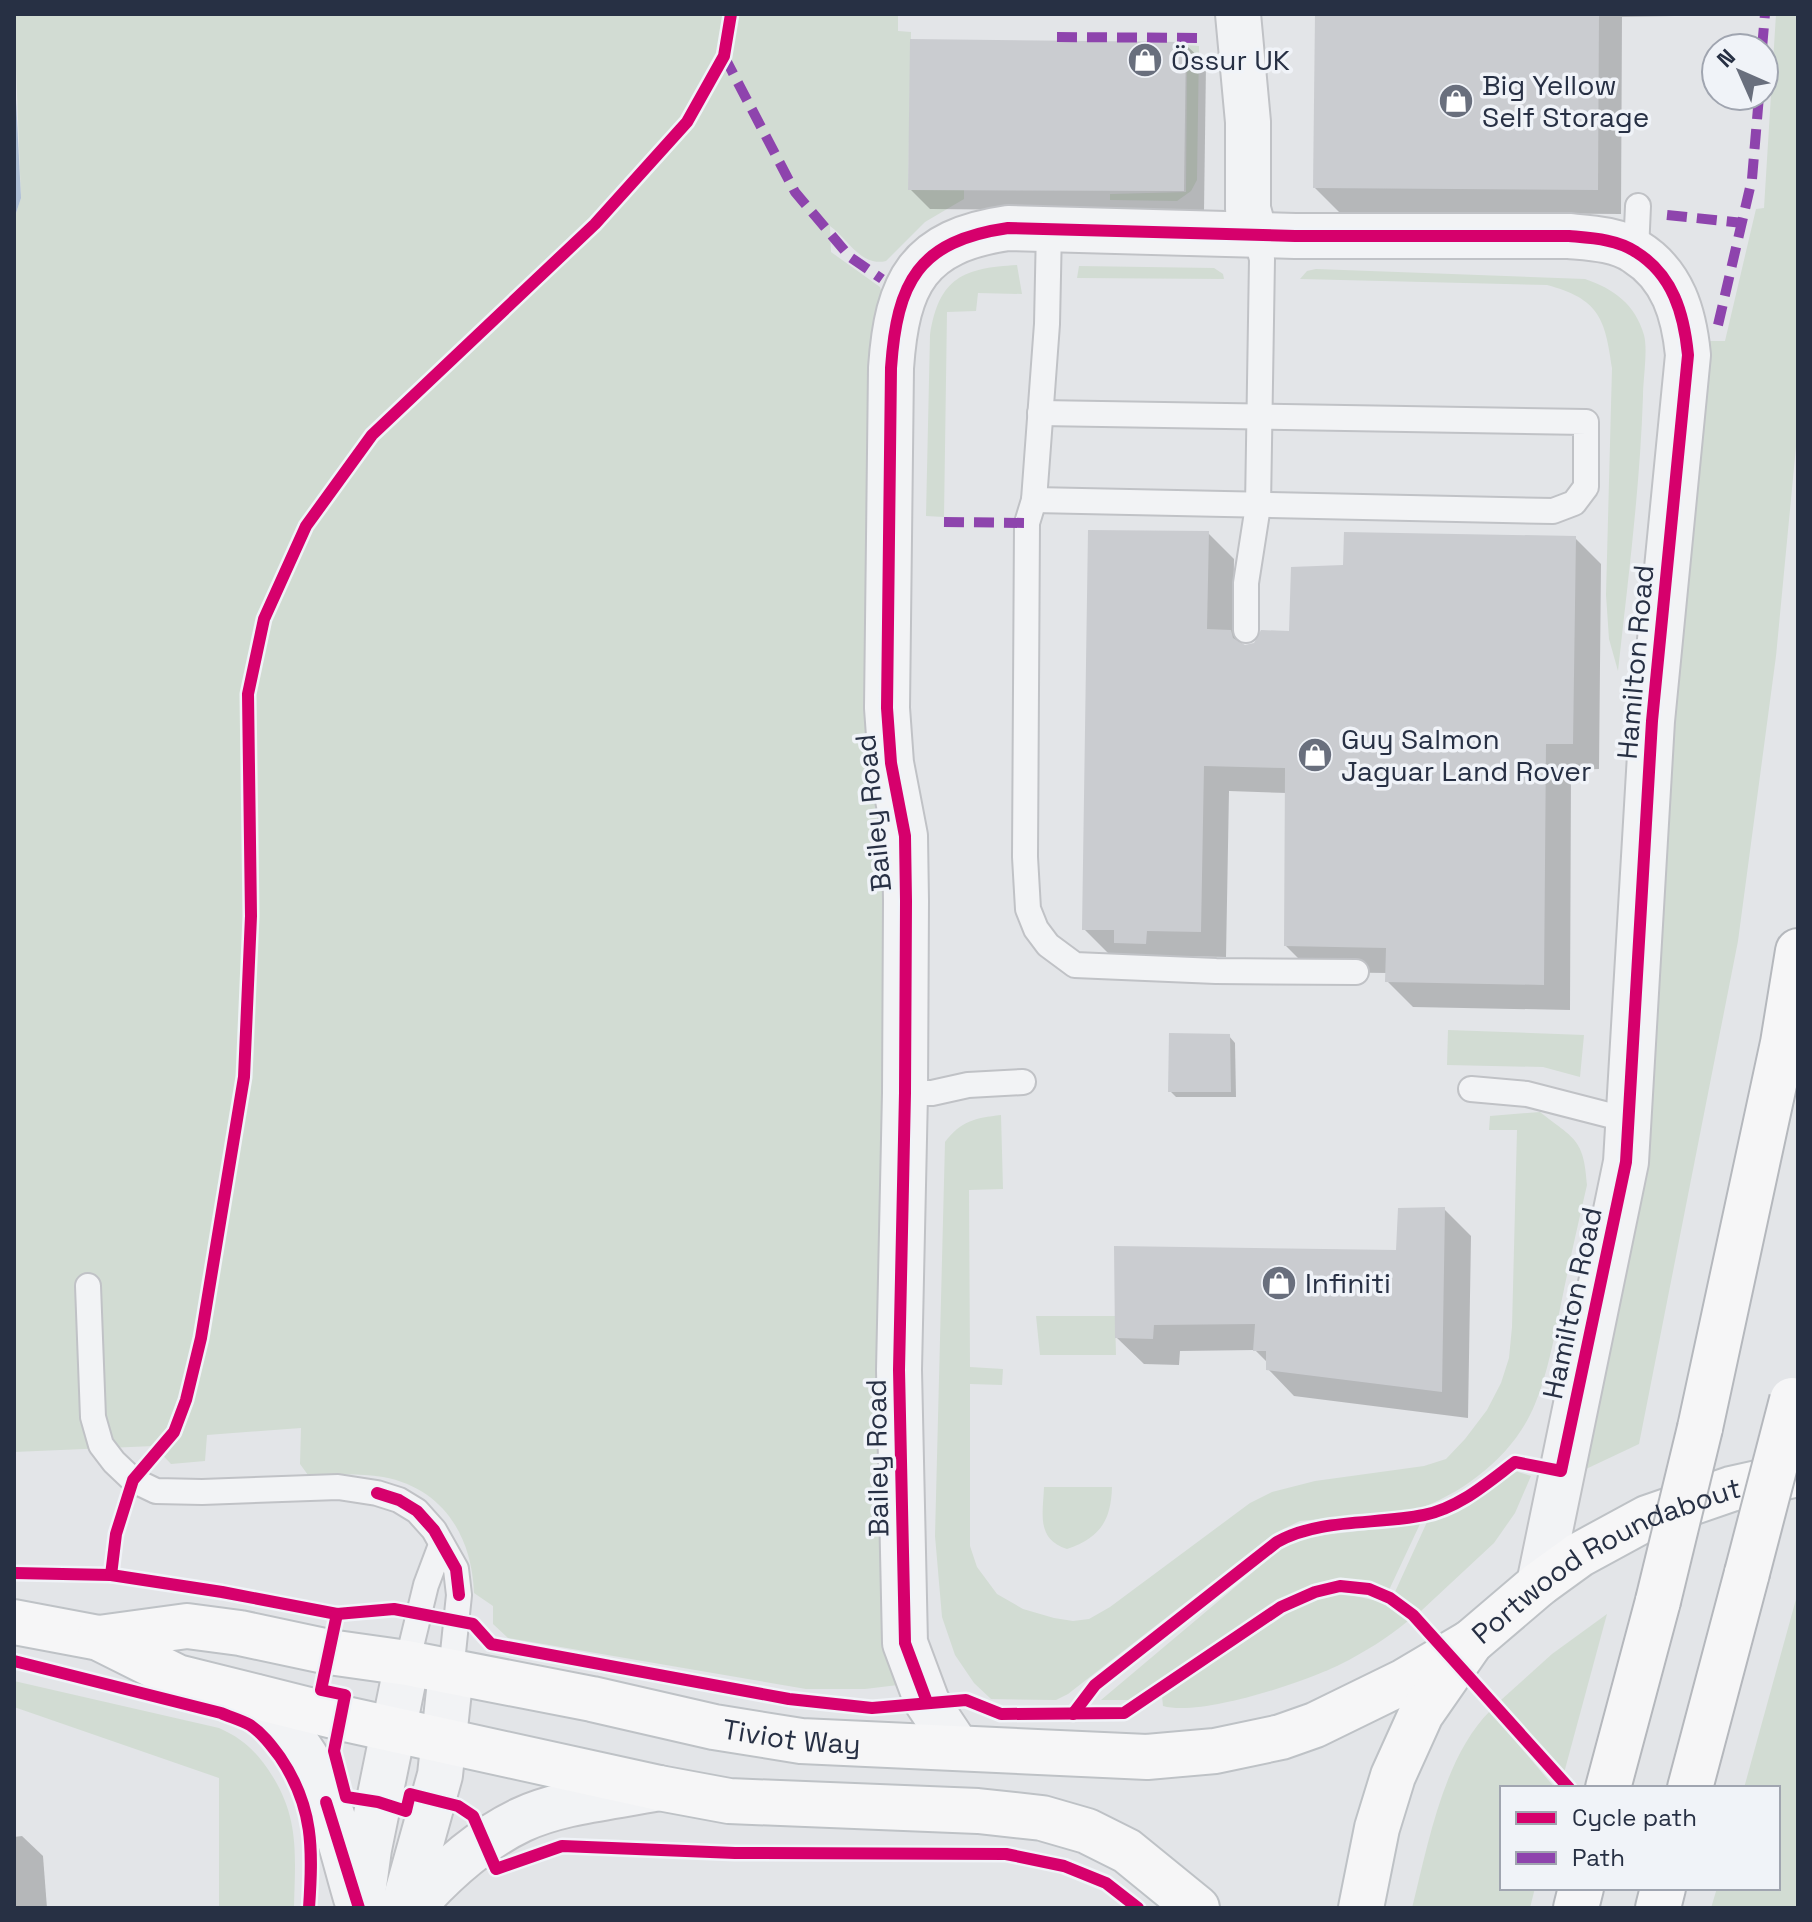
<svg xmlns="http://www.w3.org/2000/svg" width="1812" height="1922" font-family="'Space Grotesk',sans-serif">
<rect width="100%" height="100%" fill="#e3e5e8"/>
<!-- green -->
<g fill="#d2dcd3">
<path d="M 14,14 L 898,14 L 898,31 L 911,32 L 908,190 L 964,190 L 964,199 L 925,222 L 886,261 C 861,267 848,239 830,226 L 831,252 L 880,287 L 882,294 L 874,378 L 868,756 L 876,799 L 886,834 L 898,1685 L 865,1689 L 806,1689 L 508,1638 L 493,1624 L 493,1606 L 474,1593 C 472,1536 443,1488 383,1477 C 359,1473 332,1475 308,1475 L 300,1464 L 301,1428 L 207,1435 L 205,1461 L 171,1464 L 154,1446 L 14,1452 L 14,219 L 21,198 Z"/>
<polygon points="1776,14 1798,14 1798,426 1776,656 1738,941 1639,1444 1586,1469 1577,1467 1650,1049 1705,341 1725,341 1756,209 1764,208"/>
<polygon points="1187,45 1199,46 1197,180 1191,191 1177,201 1110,200 1110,194 1186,192"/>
<path d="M 1017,265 L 1022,294 L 978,293 L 976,311 L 947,312 L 944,517 L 926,516 L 930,335 C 939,277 964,268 1017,265 Z"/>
<polygon points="1079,266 1214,268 1223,274 1224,279 1077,278"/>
<path d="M 1316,269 L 1585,279 C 1614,289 1635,304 1644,335 C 1648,350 1643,380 1643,396 C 1640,488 1628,579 1618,671 L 1609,639 L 1606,595 L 1612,368 C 1605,318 1599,299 1547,285 L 1300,279 L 1307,271 Z"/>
<polygon points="1448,1030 1584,1035 1580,1077 1543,1067 1447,1065"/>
<path d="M 1540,1112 C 1574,1139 1584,1138 1587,1185 C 1578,1224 1569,1264 1561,1304 C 1554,1338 1548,1372 1535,1404 C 1515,1454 1465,1493 1415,1510 L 1300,1521 L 1275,1533 L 1068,1694 L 1056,1700 L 991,1699 L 974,1683 L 955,1655 L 942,1617 L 935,1536 L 945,1142 C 961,1121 975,1118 1001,1115 L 1003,1189 L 969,1190 L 970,1367 L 1003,1369 L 1002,1385 L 970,1384 L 970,1546 L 977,1567 L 997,1594 L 1023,1609 L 1054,1618 L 1073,1621 L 1089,1619 L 1110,1607 L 1250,1503 L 1272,1492 L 1315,1481 L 1424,1466 L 1446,1459 L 1465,1439 L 1487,1410 L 1501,1383 L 1509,1358 L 1512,1327 L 1517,1130 L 1489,1130 L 1490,1116 Z"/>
<polygon points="1036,1316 1115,1316 1116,1355 1040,1355"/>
<path d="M 1515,1471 L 1531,1476 L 1515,1513 L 1494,1543 L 1421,1611 L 1395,1592 L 1427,1522 C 1462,1512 1487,1494 1515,1471 Z"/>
<path d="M 1044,1487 L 1112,1487 C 1111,1522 1099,1538 1067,1549 C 1036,1539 1043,1514 1044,1487 Z"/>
<polygon points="1420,1524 1389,1590 1357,1580 1316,1584 1272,1605 1129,1700 1101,1700 1284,1546 1298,1538"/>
<polygon points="1798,1592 1798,1908 1711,1908 1717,1888 1778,1888 1778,1788 1744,1788"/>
<path d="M 1341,1593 L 1382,1602 L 1408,1621 C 1387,1638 1365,1652 1341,1664 C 1305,1682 1201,1717 1163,1706 L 1162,1696 L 1294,1609 L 1321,1597 Z"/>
<polygon points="1607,1614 1564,1773 1501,1700 1552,1654"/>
<path d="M 14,1681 L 219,1728 C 244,1739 258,1753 273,1777 C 300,1821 295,1858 294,1908 L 219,1908 L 219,1778 L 14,1707 Z"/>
<path d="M 1490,1711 L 1555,1788 L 1502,1788 L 1502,1888 L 1535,1888 L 1530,1908 L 1412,1908 C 1428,1845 1443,1758 1490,1711 Z"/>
</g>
<!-- water -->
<polygon fill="#aebfd6" points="14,61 21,198 14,219"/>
<!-- shadow -->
<g fill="#0003">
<polygon points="1317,14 1675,14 1675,16 1622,17 1621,214 1339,212 1315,188"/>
<polygon points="1185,44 1206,64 1204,211 930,209 910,189"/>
<polygon points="1208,533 1234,559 1233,634 1245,647 1291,633 1345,567 1575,538 1601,564 1599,769 1571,770 1570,1010 1413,1007 1387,981 1387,973 1312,972 1286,946 1287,793 1229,791 1226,957 1173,956 1171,969 1142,968 1128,955 1110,955 1084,929"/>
<polygon points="1229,1036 1235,1043 1236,1097 1176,1097 1170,1091"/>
<polygon points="1444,1209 1471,1236 1468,1418 1294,1396 1268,1369 1268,1363 1255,1350 1180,1351 1179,1365 1144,1364 1117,1338 1116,1248 1398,1253"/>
<polygon points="22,1836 43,1856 47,1908 14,1908 14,1837"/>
</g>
<!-- building -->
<g fill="#caccd0">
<polygon points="1315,14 1599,14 1598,190 1313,188"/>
<polygon points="910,39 1186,42 1184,191 908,190"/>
<polygon points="1088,530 1209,531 1207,629 1231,630 1233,638 1245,645 1254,643 1261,630 1289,631 1291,567 1343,565 1344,532 1576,536 1573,744 1546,744 1544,985 1385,982 1386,948 1284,946 1285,768 1204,766 1201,932 1147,931 1146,944 1114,943 1114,930 1082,930"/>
<polygon points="1169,1033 1230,1034 1231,1092 1168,1092"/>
<polygon points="1445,1207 1442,1392 1266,1370 1266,1351 1253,1351 1255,1324 1154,1325 1153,1339 1115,1338 1114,1246 1396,1250 1398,1208"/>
</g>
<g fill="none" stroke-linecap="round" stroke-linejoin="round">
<!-- lane casing -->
<g stroke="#c0c2c6" stroke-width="28">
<g id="lane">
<polyline points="1049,228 1047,324 1034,500 1027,523 1025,857 1028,909 1036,929 1048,945 1075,965 1216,971 1356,972"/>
<polyline points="1636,251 1638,206"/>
<polyline points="1034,500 1553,511 1574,503 1586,487 1586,422 1040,413"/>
<polyline points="1246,630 1246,583 1258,506 1262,259 1255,234"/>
<polyline points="1471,1089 1527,1094 1628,1120"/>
<polyline points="905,1093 932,1093 968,1085 1023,1082"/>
<polyline points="88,1286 93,1417 101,1445 114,1462 133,1480 156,1491 202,1492 338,1487 377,1493 399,1500 417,1511 434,1530 456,1569 459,1595 451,1672"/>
<polyline points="407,1663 426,1585 441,1545"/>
</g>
</g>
<!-- street casing -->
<g stroke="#c0c2c6" stroke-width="48">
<g id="street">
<polyline points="1238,14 1248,122 1248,209 1255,234"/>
<path d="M 256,1697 C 275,1718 296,1739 310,1764 C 333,1805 343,1854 356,1898"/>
<path d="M 957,1747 L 927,1702 L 905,1643 L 899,1370 L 905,1093 L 906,901 L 905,836 L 891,763 L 887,708 L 891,368 C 897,282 918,241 1008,228 L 1295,236 L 1569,236 C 1591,238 1617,239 1636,252 C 1673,275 1684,314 1688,355 L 1652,721 L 1626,1162 L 1539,1584"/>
<polyline points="361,1908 369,1849 407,1663"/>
<polyline points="403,1908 440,1775 451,1672"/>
<path d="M 412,1908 C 442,1874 479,1840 521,1820 C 561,1801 616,1797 659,1788"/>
</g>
</g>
<!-- primary casing -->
<g stroke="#bec2c6" stroke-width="48">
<g id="primary">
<polyline points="14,1622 99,1638 177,1677 341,1718 659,1788 729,1801 978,1811 1042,1818 1087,1831 1127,1851 1197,1908"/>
<path id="s1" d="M 99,1638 L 187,1626 L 240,1633 L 329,1652 L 407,1663 L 592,1699 L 714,1727 L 801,1741 L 1147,1757 L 1215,1751 L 1281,1737 L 1315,1725 L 1405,1681 L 1471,1642"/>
<path id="s2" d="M 1361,1908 L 1377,1828 L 1393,1776 L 1421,1714 L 1471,1642 L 1539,1584 L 1579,1555 L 1647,1518 L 1731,1489 L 1798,1474"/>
</g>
</g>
<!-- highway casing -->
<g stroke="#b5b8bd" stroke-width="48">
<g id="highway">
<polyline points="1700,1428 1783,1043 1798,951"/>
<polyline points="1608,1788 1658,1601"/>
<polyline points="1690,1788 1747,1573"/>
<polyline points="1576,1908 1581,1888"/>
<polyline points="1658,1908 1663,1888"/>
</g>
</g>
<!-- lane -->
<use href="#lane" stroke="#f2f3f5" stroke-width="24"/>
<!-- street -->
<use href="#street" stroke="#f2f3f5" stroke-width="44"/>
<!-- primary -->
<use href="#primary" stroke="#f6f6f7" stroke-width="44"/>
<!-- highway -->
<use href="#highway" stroke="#f6f6f7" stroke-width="44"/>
<!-- highway-bridge casing -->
<g stroke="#b5b8bd" stroke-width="48" stroke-linecap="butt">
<g id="highway-bridge">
<polyline points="1747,1573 1792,1400"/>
<polyline points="1658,1601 1700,1428"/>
</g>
</g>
<!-- highway-bridge -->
<use href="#highway-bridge" stroke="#f6f6f7" stroke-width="44"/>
<!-- quiet -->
<g stroke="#8e44ad" stroke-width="10" stroke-dasharray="20 10" stroke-linecap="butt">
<polyline points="1057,37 1205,38"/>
<polyline points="1762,48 1765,14"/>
<polyline points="724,56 795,192 850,257 882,279"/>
<polyline points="1667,215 1743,223"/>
<polyline points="1718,325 1752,179 1759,96"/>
<polyline points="944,522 1027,523"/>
</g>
<!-- cycleway casing -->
<g stroke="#f0f3f8" stroke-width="17">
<g id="cycleway">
<polyline points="377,1493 399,1500 417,1511 434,1530 456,1569 459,1595"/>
<polyline points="14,1573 111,1575 222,1592 337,1614 394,1609 473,1624 491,1644 789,1699 872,1708 966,1700 1001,1714 1124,1713 1281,1607 1315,1592 1340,1586 1369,1589 1390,1598 1413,1615 1569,1788"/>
<polyline points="111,1575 116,1534 133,1480 174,1432 186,1400 201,1338 244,1077 251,916 248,694 264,619 306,526 372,435 595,224 687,122 724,56 731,14"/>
<polyline points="337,1614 321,1690 345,1695 334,1751 346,1797 378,1802 406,1811 410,1794 458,1806 473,1816 496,1869 562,1846 735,1853 1006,1854 1064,1866 1106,1883 1138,1908"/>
<path d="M 14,1661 L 221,1713 C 230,1717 241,1720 250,1725 C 262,1733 271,1745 280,1757 C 314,1807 313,1850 309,1908"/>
<path d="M 927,1702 L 905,1643 L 899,1370 L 905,1093 L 906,901 L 905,836 L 891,763 L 887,708 L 891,368 C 897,282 918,241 1008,228 L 1295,236 L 1569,236 C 1591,238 1617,239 1636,252 C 1673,275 1684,314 1688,355 L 1652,721 L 1626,1162 L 1561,1471 L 1515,1462 C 1487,1483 1459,1508 1424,1515 C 1376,1525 1320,1518 1277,1542 L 1095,1685 L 1073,1714"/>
<polyline points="326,1802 359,1908"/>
</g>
</g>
<!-- cycleway -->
<use href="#cycleway" stroke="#d6006c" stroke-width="12"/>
</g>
<!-- icons -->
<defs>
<g id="shop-disc" transform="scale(1.8)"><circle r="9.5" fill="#696f7d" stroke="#f0f3f8"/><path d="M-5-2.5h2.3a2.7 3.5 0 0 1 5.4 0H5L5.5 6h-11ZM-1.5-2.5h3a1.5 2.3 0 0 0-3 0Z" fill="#fff"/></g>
</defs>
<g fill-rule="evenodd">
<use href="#shop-disc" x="1145" y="60"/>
<use href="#shop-disc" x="1456" y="101"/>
<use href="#shop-disc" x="1315" y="755"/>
<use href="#shop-disc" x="1279" y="1283"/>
</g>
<g text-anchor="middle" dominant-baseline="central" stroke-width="7" stroke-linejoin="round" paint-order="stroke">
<!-- poi labels -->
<g font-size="28" fill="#273044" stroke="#f0f3f8" text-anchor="start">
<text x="1171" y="60">Össur UK</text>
<text x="1482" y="85">Big Yellow<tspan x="1482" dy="32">Self Storage</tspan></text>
<text x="1341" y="739">Guy Salmon<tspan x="1341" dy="32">Jaguar Land Rover</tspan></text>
<text x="1305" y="1283">Infiniti</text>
</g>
<!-- street labels -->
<g font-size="28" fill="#273044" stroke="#f0f3f8">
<text transform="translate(1635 662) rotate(-85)">Hamilton Road</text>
<text transform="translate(873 813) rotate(-96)">Bailey Road</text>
<text transform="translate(1572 1303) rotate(-78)">Hamilton Road</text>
<text transform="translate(877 1458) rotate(-91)">Bailey Road</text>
<text stroke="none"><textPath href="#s2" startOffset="452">Portwood Roundabout</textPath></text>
<text stroke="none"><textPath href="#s1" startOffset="704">Tiviot Way</textPath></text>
</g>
</g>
<!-- border -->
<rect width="1812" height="1922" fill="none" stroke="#273044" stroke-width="32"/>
<!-- legend -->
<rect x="1500" y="1786" width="280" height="104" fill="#f0f3f8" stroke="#a0a5b0" stroke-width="2"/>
<rect x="1516" y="1812" width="40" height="12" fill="#d6006c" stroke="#a0a5b0" stroke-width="2"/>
<text x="1572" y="1826" font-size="24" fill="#273044">Cycle path</text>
<rect x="1516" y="1852" width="40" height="12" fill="#8e44ad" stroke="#a0a5b0" stroke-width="2"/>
<text x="1572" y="1866" font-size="24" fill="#273044">Path</text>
<!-- north arrow -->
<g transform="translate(1740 72) rotate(315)"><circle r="38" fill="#f0f3f8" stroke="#a0a5b0" stroke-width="2"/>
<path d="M0-6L14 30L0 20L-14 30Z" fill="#696f7d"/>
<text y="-12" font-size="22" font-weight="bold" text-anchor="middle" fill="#273044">N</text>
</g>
</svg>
